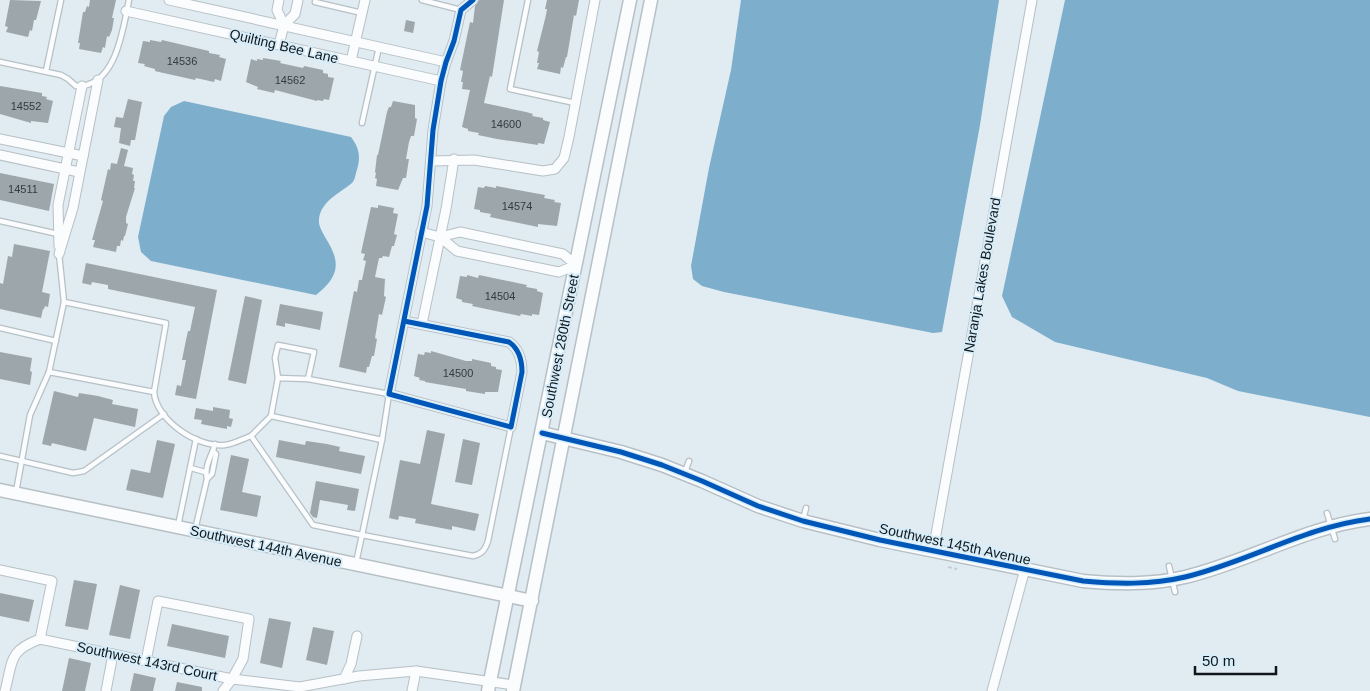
<svg xmlns="http://www.w3.org/2000/svg" width="1370" height="691" font-family="Helvetica,sans-serif">
<rect width="100%" height="100%" fill="#e0ebf2"/>
<!-- water -->
<g fill="#7daecb">
<polygon points="741,0 999,0 980,125 942,332 933,333 724,292 702,286 693,279 691,266 709,168 731,70"/>
<polygon points="1065,0 1370,0 1370,417 1238,391 1207,378 1055,342 1012,317 1002,296"/>
<path d="M 184,101 L 351,137 C 360,149 361,158 356,173 C 355,176 355,180 352,183 C 340,193 321,201 319,219 C 318,225 322,231 325,237 C 341,262 340,276 316,295 L 151,261 L 141,252 L 138,237 L 164,116 L 171,107 Z"/>
</g>
<!-- building -->
<g fill="#9da6ab">
<polygon points="10,0 41,1 36,20 34,20 32,31 30,30 28,37 6,32 8,27 5,26"/>
<polygon points="90,0 116,0 112,18 114,18 112,30 109,37 107,36 105,48 103,47 101,53 79,49 80,43 78,43 83,12 85,12 87,6 89,7"/>
<polygon points="479,0 504,0 492,77 490,76 484,103 526,112 533,114 532,116 543,118 543,120 550,122 544,144 538,143 538,145 497,139 478,135 479,133 468,131 468,129 462,127 470,90 462,89 463,82 461,82 463,71 460,70 470,22 473,23 475,6"/>
<polygon points="547,0 579,0 576,16 574,15 567,57 566,57 563,68 561,67 560,74 537,69 539,63 537,63 539,52 537,51 546,15 547,9 545,9"/>
<polygon points="406,20 415,22 413,33 404,31"/>
<polygon points="150,40 161,42 162,40 209,51 209,53 220,55 219,57 226,59 221,81 215,79 214,82 196,78 195,80 159,72 155,71 155,69 144,66 145,64 138,63 143,41 150,42"/>
<polygon points="263,58 281,61 280,63 303,68 304,66 323,70 323,73 328,74 328,77 334,78 329,100 324,99 323,101 317,100 317,101 275,90 274,93 257,89 258,87 246,82 251,59 257,61 257,59 263,60"/>
<polygon points="0,86 42,93 42,96 47,97 46,99 53,101 48,123 31,121 31,123 0,114"/>
<polygon points="128,99 142,102 135,140 131,140 130,146 119,143 121,128 114,127 116,117 123,118"/>
<polygon points="393,101 415,105 415,118 417,119 414,136 411,136 409,142 406,159 409,159 406,178 403,178 398,190 376,186 377,179 375,178 376,173 375,172 377,155 378,155 387,112 389,107 391,107"/>
<polygon points="121,148 128,150 124,166 133,168 132,174 134,175 133,181 135,181 134,188 135,188 126,217 126,223 128,224 125,236 124,236 123,241 121,240 120,246 117,246 116,252 93,247 95,240 92,240 103,201 101,200 108,169 110,170 111,163 117,164"/>
<polygon points="0,173 54,184 49,211 0,200"/>
<polygon points="485,186 496,188 496,186 545,195 544,198 555,200 554,202 561,203 557,226 538,224 538,227 490,217 491,214 480,212 480,210 474,209 478,187 484,188"/>
<polygon points="378,205 394,208 393,213 398,214 394,234 397,235 394,246 392,246 389,257 383,256 382,258 379,258 375,277 385,279 384,296 386,297 382,315 379,314 375,338 377,339 374,356 372,356 369,367 367,367 366,373 339,367 354,291 357,292 359,280 362,280 366,261 363,260 365,254 361,253 371,207 378,208"/>
<polygon points="14,244 50,251 42,292 50,294 48,307 45,306 44,309 43,309 41,318 0,309 0,283 3,284 8,256 12,257"/>
<polygon points="86,263 217,290 196,399 175,395 177,385 181,386 186,360 182,360 186,340 188,331 190,331 195,307 108,289 108,285 92,282 91,285 82,283"/>
<polygon points="467,275 478,278 479,275 527,285 526,287 537,289 537,291 543,293 539,315 532,314 532,316 521,314 520,316 472,306 473,304 462,302 462,300 456,298 460,276 467,277"/>
<polygon points="245,296 262,300 246,384 228,380"/>
<polygon points="280,304 323,312 320,330 285,323 285,327 276,325"/>
<polygon points="431,351 466,361 472,361 472,359 491,363 491,366 496,367 496,369 502,370 498,392 485,392 485,394 466,391 466,389 425,382 425,381 419,380 420,378 414,376 418,354 424,355 425,352 431,353"/>
<polygon points="0,352 32,358 30,371 32,372 30,385 0,379"/>
<polygon points="54,391 78,397 79,393 98,396 113,400 112,404 138,409 135,427 94,418 86,451 52,443 51,446 42,444"/>
<polygon points="213,407 230,410 229,418 233,419 231,427 227,426 227,429 201,424 202,420 194,419 196,408 213,411"/>
<polygon points="427,430 445,434 431,504 479,514 475,531 452,526 452,530 415,523 416,519 399,516 398,520 389,518 400,460 420,464"/>
<polygon points="463,439 480,443 472,485 455,482"/>
<polygon points="157,440 175,444 163,498 126,490 131,469 150,473"/>
<polygon points="279,440 305,445 306,441 327,444 340,447 339,451 365,456 361,474 276,457"/>
<polygon points="231,455 249,459 242,492 261,496 257,517 220,510"/>
<polygon points="316,481 359,489 355,511 347,510 348,505 320,500 317,518 313,517 310,513"/>
<polygon points="74,580 97,584 88,630 65,626"/>
<polygon points="120,585 140,590 130,639 109,635"/>
<polygon points="0,593 34,600 29,622 0,616"/>
<polygon points="269,618 291,622 282,668 260,663"/>
<polygon points="172,624 229,636 225,658 167,646"/>
<polygon points="313,627 334,631 327,665 306,660"/>
<polygon points="69,658 91,663 85,691 62,691"/>
<polygon points="134,673 156,678 153,691 130,691"/>
<polygon points="177,682 202,687 202,691 175,691"/>
</g>
<g fill="none" stroke-linecap="round" stroke-linejoin="round">
<!-- lane casing -->
<g stroke="#b7c0c5" stroke-width="7">
<g id="lane">
<polyline points="422,0 461,10"/>
<polyline points="528,0 510,89 575,103"/>
<polyline points="315,2 362,13"/>
<path d="M 0,62 L 61,75 L 68,79 L 76,86 C 116,88 123,29 129,0"/>
<polyline points="46,71 61,0"/>
<polyline points="362,123 379,47"/>
<polyline points="0,221 58,234"/>
<path d="M 59,254 L 64,302 L 166,323 L 154,392 C 156,420 197,448 225,445 C 233,444 243,439 251,436"/>
<polyline points="0,328 56,341"/>
<polyline points="49,372 154,392"/>
<polyline points="278,378 275,358 278,345 314,352 308,379"/>
<path d="M 271,416 L 278,378 L 308,379 L 389,394 L 382,440 L 362,535 L 473,556 C 482,554 485,550 488,541 L 511,427"/>
<polyline points="0,456 73,473 84,471 164,414"/>
<polyline points="191,468 205,472"/>
<polyline points="685,472 689,461"/>
<polyline points="207,479 212,474 216,454 213,451"/>
<polyline points="16,492 30,415 49,372 64,302"/>
<polyline points="1327,513 1335,539"/>
<polyline points="803,520 806,508"/>
<polyline points="178,526 196,439"/>
<path d="M 195,530 L 207,479 C 204,465 212,456 215,444"/>
<polyline points="356,563 362,535 313,525 251,436 271,416 382,440"/>
<polyline points="1169,566 1175,592"/>
</g>
</g>
<!-- street casing -->
<g stroke="#b7c0c5" stroke-width="11">
<g id="street">
<polyline points="169,0 446,62"/>
<polyline points="279,0 277,10 284,25"/>
<polyline points="126,11 441,81"/>
<polyline points="279,45 284,25 295,14 298,0"/>
<polyline points="351,61 365,0"/>
<polyline points="0,139 83,156"/>
<polyline points="0,155 79,172"/>
<polyline points="431,161 474,160 543,171 555,169 564,158 569,137 595,0"/>
<polyline points="421,232 440,237 457,251 559,272 576,265 563,254 460,232 440,237"/>
<polyline points="59,246 58,205 82,86"/>
<polyline points="59,254 73,208 98,80"/>
<path d="M 404,321 L 509,342 C 519,349 522,360 522,372 L 511,427 L 389,394 L 427,206 L 433,130 L 441,81 L 446,62 L 454,41 L 461,10 L 473,0"/>
<polyline points="422,324 446,209 454,159"/>
<polyline points="933,551 1032,0"/>
<polyline points="0,570 52,581 40,639"/>
<polyline points="146,661 158,601 249,619 243,659 232,679 223,691"/>
<polyline points="344,679 351,664 357,636"/>
<path d="M 5,691 C 13,661 8,651 40,639 L 232,679 L 300,687 L 359,676 L 416,671 L 514,685"/>
<polyline points="106,691 113,654"/>
<polyline points="412,691 416,671"/>
<polyline points="992,691 1025,569"/>
</g>
</g>
<!-- secondary casing -->
<g stroke="#b7c0c5" stroke-width="15">
<g id="secondary">
<path d="M 542,433 L 621,452 L 662,465 L 702,481 L 758,506 L 803,521 L 880,540 L 1083,581 C 1117,584 1151,585 1185,577 C 1248,562 1305,527 1370,519"/>
<polyline points="0,490 532,601"/>
<polyline points="488,691 630,0"/>
<polyline points="513,691 651,0"/>
</g>
</g>
<!-- path -->
<polyline stroke="#c7cbce" stroke-width="2" stroke-dasharray="4 2.5" stroke-linecap="butt" points="948,567 957,569"/>
<!-- lane -->
<use href="#lane" stroke="#fafcfd" stroke-width="4.5"/>
<!-- street -->
<use href="#street" stroke="#fafcfd" stroke-width="9"/>
<!-- secondary -->
<use href="#secondary" stroke="#fafcfd" stroke-width="12"/>
<!-- cycleway casing -->
<g stroke="#d8edfa" stroke-width="8">
<g id="cycleway">
<path d="M 404,321 L 509,342 C 519,349 522,360 522,372 L 511,427 L 389,394 L 427,206 L 433,130 L 441,81 L 446,62 L 454,41 L 461,10 L 473,0"/>
<path d="M 542,433 L 621,452 L 662,465 L 702,481 L 758,506 L 803,521 L 880,540 L 1083,581 C 1117,584 1151,585 1185,577 C 1248,562 1305,527 1370,519"/>
</g>
</g>
<!-- cycleway -->
<use href="#cycleway" stroke="#0057b8" stroke-width="5"/>
</g>
<g text-anchor="middle" dominant-baseline="central" stroke-width="4" stroke-linejoin="round" paint-order="stroke">
<!-- number labels -->
<g font-size="11" fill="#333c40">
<text x="182" y="61">14536</text>
<text x="290" y="80">14562</text>
<text x="26" y="106">14552</text>
<text x="506" y="124">14600</text>
<text x="23" y="189">14511</text>
<text x="517" y="206">14574</text>
<text x="500" y="296">14504</text>
<text x="458" y="373">14500</text>
</g>
<!-- street labels -->
<g font-size="14" fill="#10181c" stroke="#d8edfa">
<text transform="translate(284 46) rotate(13)">Quilting Bee Lane</text>
<text transform="translate(982 275) rotate(-80)">Naranja Lakes Boulevard</text>
<text transform="translate(560 346) rotate(-79)">Southwest 280th Street</text>
<text transform="translate(955 544) rotate(12)">Southwest 145th Avenue</text>
<text transform="translate(266 546) rotate(12)">Southwest 144th Avenue</text>
<text transform="translate(147 661) rotate(12)">Southwest 143rd Court</text>
</g>
</g>
<!-- scale -->
<path d="M1195 666v8h81v-8" fill="none" stroke="#10181c" stroke-width="2.5"/>
<text x="1202" y="666" font-size="15" fill="#10181c" stroke="#d8edfa" stroke-width="4" paint-order="stroke">50 m</text>
</svg>
